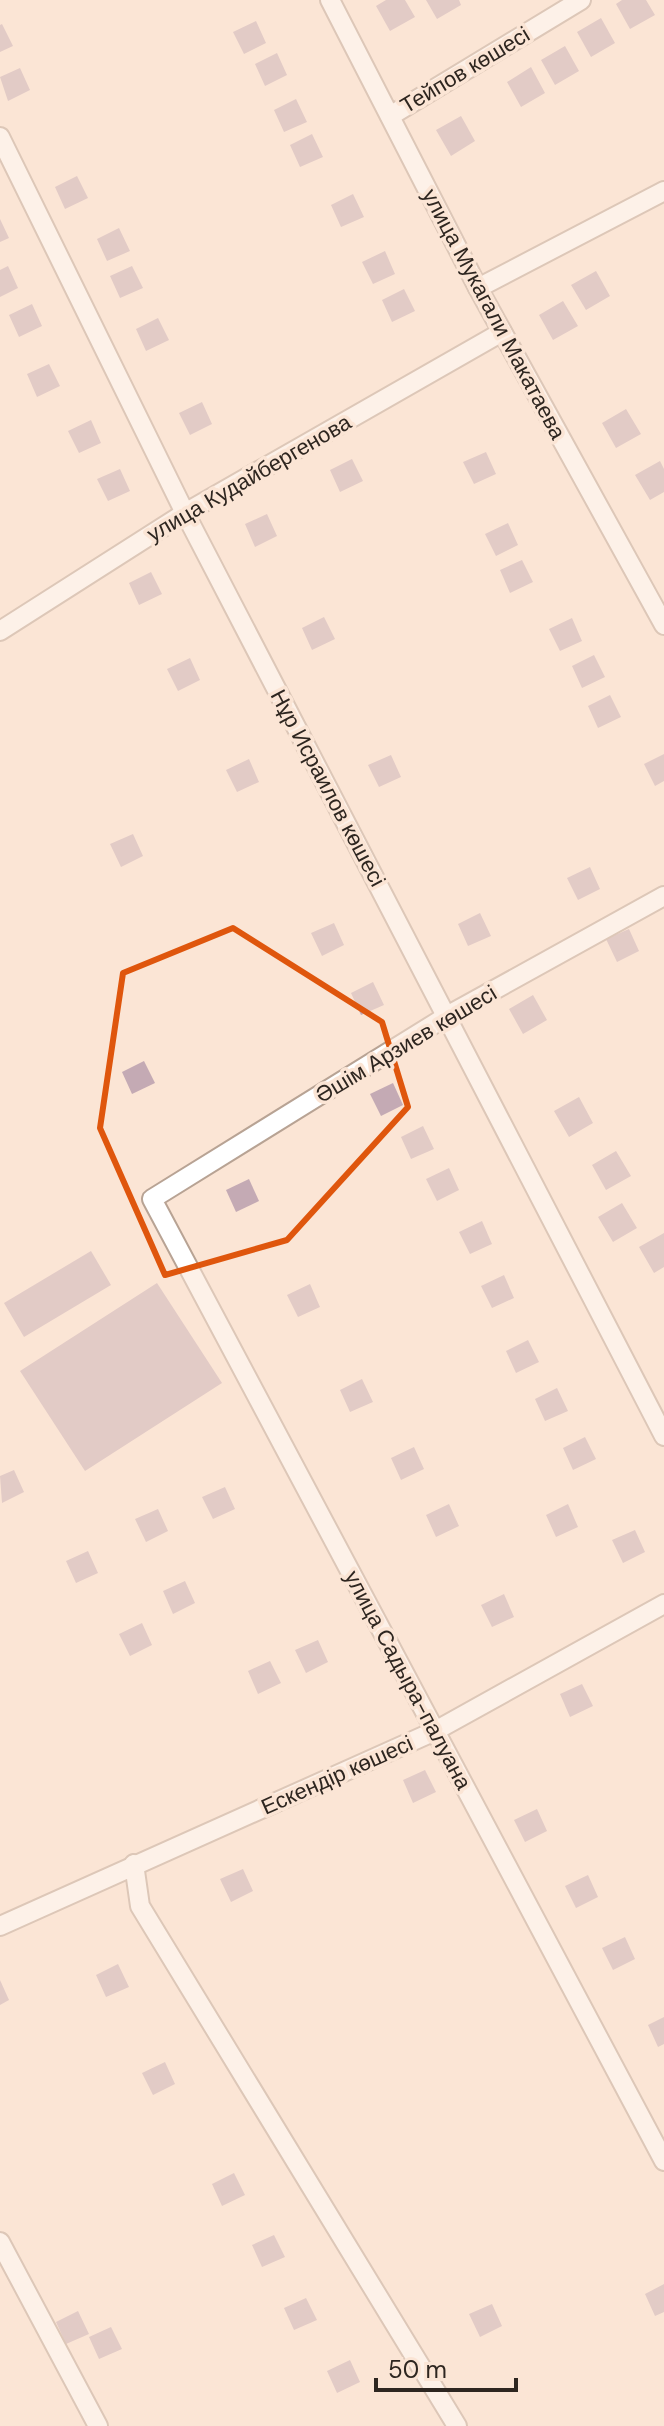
<svg xmlns="http://www.w3.org/2000/svg" width="664" height="2426" font-family="'DM Sans',sans-serif">
<rect width="100%" height="100%" fill="#fbe5d5"/>
<!-- building -->
<g fill="#c4aab4">
<polygon points="386,0 405,0 415,17 390,31 376,6"/>
<polygon points="426,0 459,0 461,5 437,19"/>
<polygon points="622,0 646,0 655,15 630,29 616,4"/>
<polygon points="601,18 615,43 591,57 577,32"/>
<polygon points="256,21 266,43 244,54 233,32"/>
<polygon points="2,24 13,46 0,52 0,25"/>
<polygon points="565,46 579,71 555,85 541,60"/>
<polygon points="277,53 287,75 265,86 255,64"/>
<polygon points="531,67 545,93 521,107 507,82"/>
<polygon points="20,68 30,90 8,101 0,77"/>
<polygon points="296,99 307,122 284,132 274,110"/>
<polygon points="461,116 475,141 451,156 436,130"/>
<polygon points="312,134 323,157 300,167 290,145"/>
<polygon points="77,176 88,198 65,209 55,187"/>
<polygon points="353,194 364,217 341,227 331,205"/>
<polygon points="0,219 9,238 0,242"/>
<polygon points="119,228 130,251 107,261 97,239"/>
<polygon points="385,251 395,274 373,284 362,262"/>
<polygon points="8,266 18,288 0,297 0,270"/>
<polygon points="132,266 143,288 120,298 110,276"/>
<polygon points="596,271 610,296 586,310 571,285"/>
<polygon points="404,289 415,311 392,322 382,300"/>
<polygon points="563,301 578,326 553,340 539,315"/>
<polygon points="32,304 42,326 19,337 9,315"/>
<polygon points="158,318 169,340 146,351 136,329"/>
<polygon points="49,364 60,386 37,397 27,374"/>
<polygon points="202,402 212,424 190,435 179,413"/>
<polygon points="626,409 641,434 616,448 602,423"/>
<polygon points="91,420 101,443 79,453 68,431"/>
<polygon points="486,452 496,474 474,484 463,462"/>
<polygon points="352,459 363,481 340,492 330,470"/>
<polygon points="660,461 664,469 664,492 650,500 635,475"/>
<polygon points="120,469 130,491 108,501 97,479"/>
<polygon points="267,514 277,536 255,547 245,524"/>
<polygon points="508,523 518,545 496,556 485,534"/>
<polygon points="522,560 533,582 510,593 500,570"/>
<polygon points="151,572 162,594 139,605 129,583"/>
<polygon points="324,617 335,639 312,650 302,628"/>
<polygon points="572,618 582,641 560,651 549,629"/>
<polygon points="594,655 605,677 582,688 572,666"/>
<polygon points="190,658 200,680 178,691 167,669"/>
<polygon points="610,695 621,717 598,728 588,706"/>
<polygon points="664,754 664,781 655,786 644,764"/>
<polygon points="391,755 401,777 379,787 368,765"/>
<polygon points="249,759 259,782 237,792 226,770"/>
<polygon points="133,834 143,856 121,867 110,844"/>
<polygon points="590,867 600,889 578,900 567,878"/>
<polygon points="480,913 491,936 468,946 458,924"/>
<polygon points="334,923 344,945 322,956 311,933"/>
<polygon points="629,929 639,951 617,962 606,939"/>
<polygon points="373,982 384,1005 361,1015 351,993"/>
<polygon points="533,995 547,1020 523,1034 509,1009"/>
<polygon points="144,1061 155,1083 132,1094 122,1072"/>
<polygon points="393,1083 403,1105 381,1116 370,1094"/>
<polygon points="579,1097 593,1123 569,1137 554,1111"/>
<polygon points="423,1126 434,1149 411,1159 401,1137"/>
<polygon points="616,1151 631,1176 606,1190 592,1165"/>
<polygon points="449,1168 459,1190 437,1201 426,1179"/>
<polygon points="249,1179 259,1201 236,1212 226,1190"/>
<polygon points="622,1203 637,1228 613,1242 598,1217"/>
<polygon points="482,1221 492,1244 470,1254 459,1232"/>
<polygon points="664,1233 664,1267 654,1273 639,1247"/>
<polygon points="91,1251 111,1285 24,1337 4,1303"/>
<polygon points="504,1275 514,1298 492,1308 481,1286"/>
<polygon points="157,1283 222,1383 85,1471 20,1371"/>
<polygon points="310,1284 320,1307 298,1317 287,1295"/>
<polygon points="528,1340 539,1362 516,1373 506,1351"/>
<polygon points="362,1379 373,1402 350,1412 340,1390"/>
<polygon points="557,1388 568,1411 545,1421 535,1399"/>
<polygon points="585,1437 596,1459 573,1470 563,1448"/>
<polygon points="414,1447 424,1469 401,1480 391,1458"/>
<polygon points="14,1470 24,1492 2,1503 0,1476"/>
<polygon points="225,1487 235,1509 213,1519 202,1497"/>
<polygon points="449,1504 459,1526 436,1537 426,1515"/>
<polygon points="568,1504 578,1527 556,1537 546,1515"/>
<polygon points="158,1509 168,1531 146,1542 135,1519"/>
<polygon points="635,1530 645,1552 623,1563 612,1540"/>
<polygon points="88,1551 98,1573 76,1583 66,1561"/>
<polygon points="185,1581 195,1603 173,1614 163,1591"/>
<polygon points="504,1594 514,1617 492,1627 481,1605"/>
<polygon points="142,1623 152,1645 130,1656 119,1634"/>
<polygon points="318,1640 328,1662 306,1673 295,1650"/>
<polygon points="270,1661 281,1683 258,1694 248,1671"/>
<polygon points="582,1684 593,1706 570,1717 560,1694"/>
<polygon points="425,1770 436,1792 413,1803 403,1780"/>
<polygon points="537,1809 547,1831 525,1842 514,1820"/>
<polygon points="243,1869 253,1891 231,1902 220,1879"/>
<polygon points="588,1875 598,1897 576,1908 565,1886"/>
<polygon points="625,1937 635,1959 613,1970 602,1948"/>
<polygon points="118,1964 129,1987 106,1997 96,1975"/>
<polygon points="0,1980 9,2000 0,2005"/>
<polygon points="664,2017 664,2044 658,2047 648,2025"/>
<polygon points="165,2062 175,2084 153,2095 142,2073"/>
<polygon points="234,2173 245,2195 222,2206 212,2184"/>
<polygon points="274,2235 285,2257 262,2267 252,2245"/>
<polygon points="664,2284 664,2312 655,2316 645,2294"/>
<polygon points="306,2298 317,2320 294,2330 284,2308"/>
<polygon points="492,2304 502,2326 480,2337 469,2314"/>
<polygon points="78,2311 89,2334 66,2344 56,2322"/>
<polygon points="111,2327 122,2349 99,2359 89,2337"/>
<polygon points="350,2360 360,2382 337,2393 327,2371"/>
</g>
<g fill="none" stroke-linecap="round" stroke-linejoin="round">
<!-- minor casing -->
<g stroke="#b8a394" stroke-width="22">
<g id="minor">
<polyline points="330,0 478,288 664,625"/>
<polyline points="390,116 581,0"/>
<polyline points="0,137 185,513 664,1436"/>
<polyline points="478,288 664,191"/>
<polyline points="0,631 185,513 502,332"/>
<polyline points="664,896 447,1016 152,1199 664,2161"/>
<polyline points="134,1864 140,1906 457,2426"/>
<polyline points="0,1926 435,1731 664,1604"/>
<polyline points="0,2242 98,2426"/>
</g>
</g>
<!-- minor -->
<use href="#minor" stroke="#fff" stroke-width="18"/>
</g>
<!-- marked area -->
<path d="M0 0H664V2426H0ZM 233,928 L 382,1022 L 408,1107 L 287,1240 L 165,1275 L 100,1128 L 123,973 Z" fill="#fbe5d5" fill-opacity=".55" fill-rule="evenodd"/>
<path fill="none" stroke="#df560d" stroke-width="6" stroke-linejoin="round" d="M 233,928 L 382,1022 L 408,1107 L 287,1240 L 165,1275 L 100,1128 L 123,973 Z"/>
<g text-anchor="middle" dominant-baseline="central" stroke-width="7" stroke-linejoin="round" paint-order="stroke">
<!-- street labels -->
<g font-size="22" fill="#2e2620" stroke="#fbe5d5">
<text transform="translate(465 70) rotate(-31)">Тейпов көшесі</text>
<text transform="translate(494 314) rotate(62)">улица Мукагали Макатаева</text>
<text transform="translate(249 478) rotate(-30)">улица Кудайбергенова</text>
<text transform="translate(328 788) rotate(62)">Нұр Исраилов көшесі</text>
<text transform="translate(406 1044) rotate(-31)">Әшім Арзиев көшесі</text>
<text transform="translate(408 1680) rotate(62)">улица Садыра-палуана</text>
<text transform="translate(337 1775) rotate(-24)">Ескендір көшесі</text>
</g>
</g>
<!-- scale -->
<path d="M376 2378v12h140v-12" fill="none" stroke="#2e2620" stroke-width="4"/>
<text x="388" y="2378" font-size="24" fill="#2e2620" stroke="#fbe5d5" stroke-width="6" paint-order="stroke">50 m</text>
</svg>
